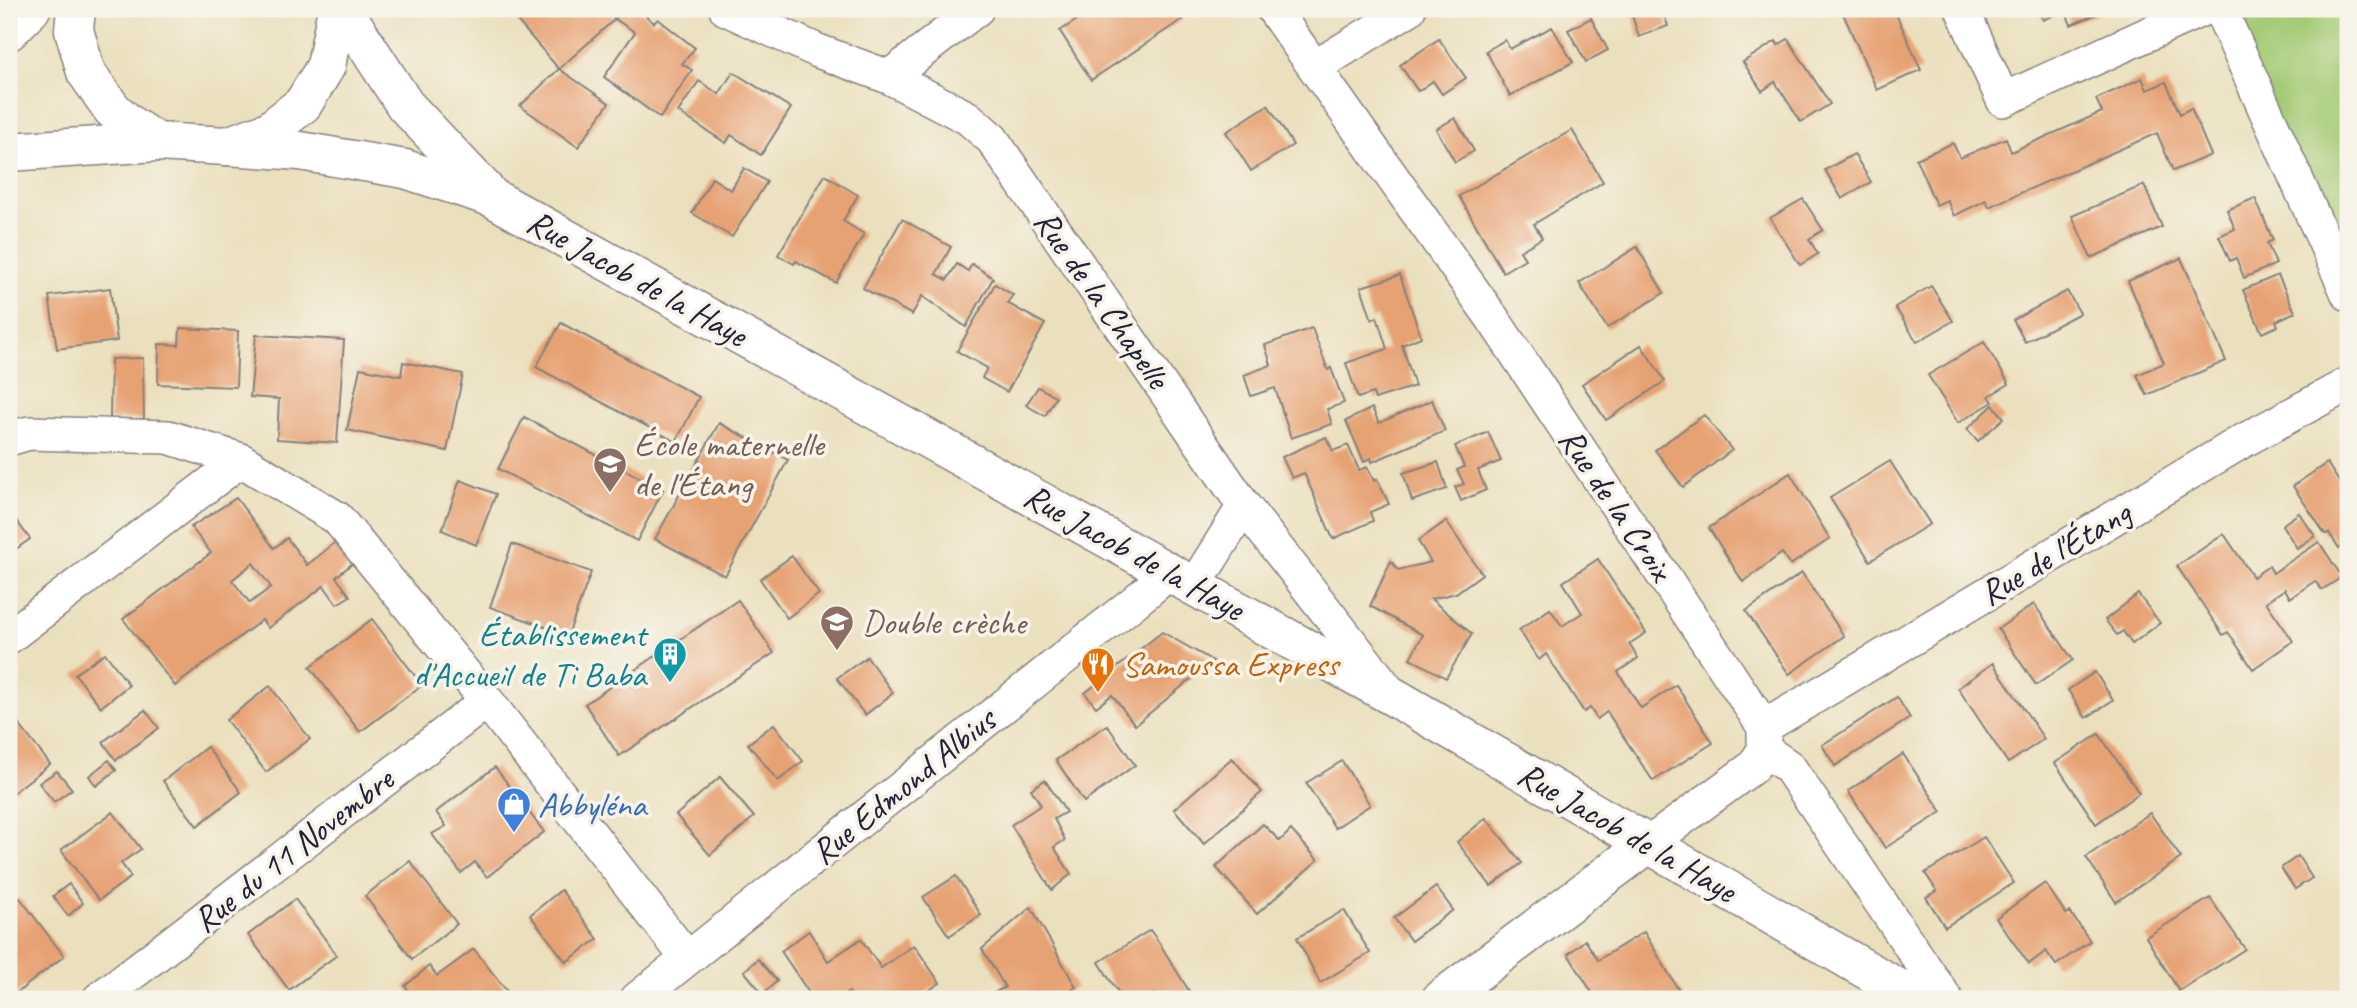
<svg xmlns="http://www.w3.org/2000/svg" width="2357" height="1008" font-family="Caveat,sans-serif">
<rect width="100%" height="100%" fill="#f7f3e8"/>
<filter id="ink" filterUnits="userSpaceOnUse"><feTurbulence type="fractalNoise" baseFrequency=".0143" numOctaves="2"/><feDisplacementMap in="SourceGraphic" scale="14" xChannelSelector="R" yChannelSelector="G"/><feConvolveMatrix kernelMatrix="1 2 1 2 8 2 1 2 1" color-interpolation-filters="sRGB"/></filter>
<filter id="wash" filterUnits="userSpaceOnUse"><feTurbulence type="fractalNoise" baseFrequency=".00686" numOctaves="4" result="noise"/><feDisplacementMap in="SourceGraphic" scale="28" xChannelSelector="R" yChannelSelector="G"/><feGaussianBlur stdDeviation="1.57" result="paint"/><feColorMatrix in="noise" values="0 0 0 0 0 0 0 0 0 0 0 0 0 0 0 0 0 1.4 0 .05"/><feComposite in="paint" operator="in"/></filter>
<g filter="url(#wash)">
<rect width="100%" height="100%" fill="#ebe0be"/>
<!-- green -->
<polygon fill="#a4cb76" stroke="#637658" stroke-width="2" points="2220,9 2348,9 2348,295"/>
<g id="blocks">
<!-- building -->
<g fill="#e7a273" fill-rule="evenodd">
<polygon points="507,9 606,9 615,19 559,69 609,103 578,147 520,106 559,69"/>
<polygon points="626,9 638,9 654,23 658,19 695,48 682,64 692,70 660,118 604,77 635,32 615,19"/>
<polygon points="1094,9 1176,9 1183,19 1091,80 1060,31"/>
<polygon points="1630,9 1662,9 1668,26 1639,37"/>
<polygon points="1841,9 1894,9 1921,70 1877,90"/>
<polygon points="2038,9 2109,9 2071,25 2065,10 2043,20"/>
<polygon points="1591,18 1608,50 1586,62 1568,30"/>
<polygon points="1552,27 1573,62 1510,96 1486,51 1505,40 1510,49"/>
<polygon points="1439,39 1466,78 1442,94 1433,81 1418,91 1400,65"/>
<polygon points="1788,39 1830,104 1801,122 1775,82 1762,91 1743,62 1776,41 1778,45"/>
<polygon points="733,72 791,108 761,155 731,135 726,143 678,112 699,81 719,94"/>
<polygon points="2142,78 2147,90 2166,82 2180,114 2191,108 2211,155 2173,171 2157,133 1989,207 1986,200 1954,216 1947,200 1936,205 1916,159 1953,143 1960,158 2006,138 2011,152 2102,112 2096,99"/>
<polygon points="1268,105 1293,145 1251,171 1226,132"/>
<polygon points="1455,118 1474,151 1455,162 1436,129"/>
<polygon points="1572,130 1603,182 1534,224 1542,238 1520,251 1525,259 1503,272 1459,196"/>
<polygon points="1854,154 1871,182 1842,199 1825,170"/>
<polygon points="744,168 767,182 732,237 692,213 712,178 731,190"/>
<polygon points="825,175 858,195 843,221 864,234 836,283 796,261 794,264 778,255"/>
<polygon points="2144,185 2162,227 2091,258 2072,216"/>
<polygon points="2255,198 2273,240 2267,243 2276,264 2244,278 2236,258 2230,261 2219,236 2235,229 2227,210"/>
<polygon points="1803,199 1823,230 1809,239 1818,254 1800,265 1770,218"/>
<polygon points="902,219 951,247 936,274 947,280 957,264 968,271 972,264 993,278 966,327 922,296 912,315 863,288"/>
<polygon points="1637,247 1664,293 1607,328 1579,283"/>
<polygon points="2181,258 2226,361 2147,395 2137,375 2164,363 2128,281"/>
<polygon points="1400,275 1421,337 1402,345 1415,386 1375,399 1373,393 1358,398 1346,363 1387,349 1377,317 1372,320 1361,287"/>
<polygon points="2278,275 2295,312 2276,321 2278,326 2262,333 2243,290"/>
<polygon points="995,284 1013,295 1007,303 1045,324 1007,392 982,378 987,368 957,351"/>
<polygon points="1931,286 1953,321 1917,342 1895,307"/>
<polygon points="110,288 117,341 57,349 49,296"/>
<polygon points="2067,291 2080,313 2025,342 2013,320"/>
<polygon points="561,323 699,397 676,442 536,367"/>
<polygon points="180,328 238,331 236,387 158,384 159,344 179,345"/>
<polygon points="1312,328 1328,370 1331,368 1344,403 1327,409 1332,424 1291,438 1275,388 1251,396 1244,375 1271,365 1265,345"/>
<polygon points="256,335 344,340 337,443 277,439 279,399 250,397"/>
<polygon points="1984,342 2009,384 1989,396 1993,402 1958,423 1928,375"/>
<polygon points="1641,345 1665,381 1606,420 1582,384"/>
<polygon points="143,358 144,419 110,419 111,359"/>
<polygon points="403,362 463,374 447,451 347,430 360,368 401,376"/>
<polygon points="1038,387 1056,397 1045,416 1026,405"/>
<polygon points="1432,400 1445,431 1372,462 1371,458 1364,462 1346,421 1372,408 1379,423"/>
<polygon points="1993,405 2004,418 1978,441 1967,429"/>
<polygon points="1704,415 1732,450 1683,487 1655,450"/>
<polygon points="524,417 663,490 637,541 498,469"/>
<polygon points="719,423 788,460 725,576 655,539"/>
<polygon points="1488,432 1501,461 1478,470 1486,490 1461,501 1455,487 1464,484 1457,470 1464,467 1455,446"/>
<polygon points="1326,437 1333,451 1348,445 1359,470 1367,467 1374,481 1377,479 1389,504 1370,512 1373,521 1333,539 1304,473 1292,478 1282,457"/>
<polygon points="1890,461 1930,524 1870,561 1830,498"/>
<polygon points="1438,462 1447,489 1412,501 1403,473"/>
<polygon points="2327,463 2340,483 2348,477 2348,542 2339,548 2329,533 2325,534 2293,486"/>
<polygon points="1790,473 1830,539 1790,565 1782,553 1743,582 1709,528"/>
<polygon points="460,480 496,494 476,545 442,530"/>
<path d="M 236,498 L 274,548 L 287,538 L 307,565 L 342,537 L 359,558 L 336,577 L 350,596 L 337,604 L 324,586 L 268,628 L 262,620 L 175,686 L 123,619 L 211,553 L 191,527 ZM 253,563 L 271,587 L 250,603 L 232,580 Z"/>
<polygon points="9,511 30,539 9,554"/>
<polygon points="2299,513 2315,536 2297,548 2282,525"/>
<polygon points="1446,521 1482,574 1456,593 1431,599 1472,634 1446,678 1410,658 1423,635 1370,606 1391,561 1398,570 1431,562 1418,541"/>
<polygon points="2224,534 2253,577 2269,566 2273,573 2319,542 2342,577 2322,590 2315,581 2290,598 2285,589 2266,602 2293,641 2253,669 2228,632 2223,635 2177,566"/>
<polygon points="512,544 591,572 568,635 490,607"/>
<polygon points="792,556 819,594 787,618 760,579"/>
<polygon points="1598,559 1646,633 1629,644 1638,658 1618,672 1641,708 1676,685 1713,743 1653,781 1607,712 1597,719 1590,708 1584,712 1546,654 1539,660 1519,630 1550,609 1562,626 1582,613 1563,582"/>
<polygon points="1802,573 1844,636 1789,674 1746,611"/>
<polygon points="2138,594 2160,623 2132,644 2123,631 2117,635 2105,620"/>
<polygon points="738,600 774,653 619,756 585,704"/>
<polygon points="2034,604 2073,660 2036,685 1998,629"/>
<polygon points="372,619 422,685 360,732 310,667"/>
<polygon points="1162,632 1213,661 1135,725 1112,695 1096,707 1085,693"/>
<polygon points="105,653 129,685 101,707 75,674"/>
<polygon points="867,657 893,693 865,715 837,678"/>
<polygon points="1993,663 2044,739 2008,763 1958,688"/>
<polygon points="2095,672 2113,700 2086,718 2068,690"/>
<polygon points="270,686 310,739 266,772 226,720"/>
<polygon points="1897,697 1910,718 1835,766 1822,745"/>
<polygon points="145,710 159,728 116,760 103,742"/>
<polygon points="14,718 50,764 9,796 9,723"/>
<polygon points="774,724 803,761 778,781 748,744"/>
<polygon points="1107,725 1135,765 1084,802 1056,760"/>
<polygon points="2099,734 2139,793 2096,824 2055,763"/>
<polygon points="207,747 241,792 197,826 163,781"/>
<polygon points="1903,754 1942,812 1885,848 1848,791"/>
<polygon points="1232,758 1262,792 1204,844 1174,809"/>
<polygon points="109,760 116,770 96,786 89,776"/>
<polygon points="1342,761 1370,805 1335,828 1306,783"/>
<polygon points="495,767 544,832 487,877 475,862 461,873 432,834 446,826 436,812"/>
<polygon points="57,771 72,789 54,802 39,783"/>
<polygon points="720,777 754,817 710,855 676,815"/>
<polygon points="1045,780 1066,812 1054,819 1065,840 1054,847 1071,874 1052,890 1011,825 1041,805 1031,789"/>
<polygon points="113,812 141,849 121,863 131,877 99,900 61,850"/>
<polygon points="2150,813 2181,858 2116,902 2086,857"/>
<polygon points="1486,818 1522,863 1491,886 1457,842"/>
<polygon points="1263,824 1280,841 1291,830 1318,860 1257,914 1216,867"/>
<polygon points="1984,837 2014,883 1945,927 1926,897 1937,891 1925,873"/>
<polygon points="2298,856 2312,878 2295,889 2281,868"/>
<polygon points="410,861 457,924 412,959 365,896"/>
<polygon points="956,876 981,915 949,936 923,897"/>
<polygon points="2045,883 2066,914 2070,912 2090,941 2056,965 2046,951 2029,964 1996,918"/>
<polygon points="69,884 83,903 68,916 53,896"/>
<polygon points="1436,887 1453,910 1411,941 1394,918"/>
<polygon points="561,890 598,939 566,962 530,915"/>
<polygon points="20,898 64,956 9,999 9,907"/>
<polygon points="2210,898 2245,949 2179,991 2146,937"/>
<polygon points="295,899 337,955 289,990 248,935"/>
<polygon points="1031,907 1076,987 1057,999 1020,999 1019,997 997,999 994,993 1005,987 982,949"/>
<polygon points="1344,910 1370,953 1320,983 1297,938"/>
<polygon points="1150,930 1160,944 1194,999 1159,999 1155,994 1147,999 1123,999 1108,977 1099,962"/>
<polygon points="809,931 828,961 861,939 881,968 914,945 940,983 916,999 854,999 849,992 837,999 806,999 811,996 781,951"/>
<polygon points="1644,932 1684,999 1596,999 1568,954 1585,940 1598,960"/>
<polygon points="474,949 513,999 414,999 405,986 429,966 437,976"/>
<polygon points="758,959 777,981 763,994 744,971"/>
</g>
</g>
</g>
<g filter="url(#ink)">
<use href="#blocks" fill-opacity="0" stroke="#86817c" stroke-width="2"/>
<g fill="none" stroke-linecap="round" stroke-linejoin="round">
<!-- minor casing -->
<g stroke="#86817c" stroke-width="36">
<g id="minor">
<polyline points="726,9 818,51 889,77 968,118 992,139 1244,506 1391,694"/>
<polyline points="1273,9 1493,319 1764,727 1764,750 1753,767 1648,844"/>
<polyline points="1962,9 2003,100 2203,9"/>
<polyline points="2220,9 2348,294"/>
<polyline points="1315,67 1409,9"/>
<polyline points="889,77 977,9"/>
<polyline points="9,439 29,433 168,437 241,460 337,518 487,701 687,958"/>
<polyline points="1194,586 1244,506"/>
<polyline points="9,637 241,460"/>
<polyline points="1764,727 2241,442 2348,384"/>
<polyline points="1764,750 1789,767 1946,999"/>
<polyline points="99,999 487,701"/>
<polyline points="637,999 1133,603 1156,584 1165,569"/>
</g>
</g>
<!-- tertiary casing -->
<g stroke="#86817c" stroke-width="41">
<polyline id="tertiary" points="1441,999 1648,844"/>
</g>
<!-- secondary casing -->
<g stroke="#86817c" stroke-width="41">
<g id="secondary">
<polyline points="76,9 74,30 86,72 112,109 130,125 157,142 227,146 269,131 303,104 326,66 337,9"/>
<polyline points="343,9 405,105 488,193"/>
<polyline points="9,31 31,9"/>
<polyline points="227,146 300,151 405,169 491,197 1392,696 1917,999"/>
<polyline points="9,152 157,142"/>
</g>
</g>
<!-- minor -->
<use href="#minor" stroke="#fff" stroke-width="33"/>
<!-- tertiary -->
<use href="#tertiary" stroke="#fff" stroke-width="38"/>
<!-- secondary -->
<use href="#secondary" stroke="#fff" stroke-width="38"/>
</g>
</g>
<!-- icons -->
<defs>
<g id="school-pin" transform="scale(1.75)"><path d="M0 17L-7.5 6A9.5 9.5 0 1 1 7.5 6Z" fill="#8d6e63" stroke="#f7f3e8"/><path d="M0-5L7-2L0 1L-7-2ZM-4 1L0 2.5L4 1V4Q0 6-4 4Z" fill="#fff"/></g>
<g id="building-pin" transform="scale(1.75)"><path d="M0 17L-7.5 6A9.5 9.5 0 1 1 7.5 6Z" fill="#0f9aa8" stroke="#f7f3e8"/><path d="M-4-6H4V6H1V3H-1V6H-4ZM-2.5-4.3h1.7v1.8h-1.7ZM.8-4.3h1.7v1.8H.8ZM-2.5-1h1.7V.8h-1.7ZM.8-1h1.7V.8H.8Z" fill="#fff"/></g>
<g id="restaurant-pin" transform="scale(1.75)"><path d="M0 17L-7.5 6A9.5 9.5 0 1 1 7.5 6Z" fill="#e8710a" stroke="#f7f3e8"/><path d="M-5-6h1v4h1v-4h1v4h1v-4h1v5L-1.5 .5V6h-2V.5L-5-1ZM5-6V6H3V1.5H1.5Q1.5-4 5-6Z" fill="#fff"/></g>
<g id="shop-pin" transform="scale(1.75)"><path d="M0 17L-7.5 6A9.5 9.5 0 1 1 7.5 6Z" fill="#3f7fe0" stroke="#f7f3e8"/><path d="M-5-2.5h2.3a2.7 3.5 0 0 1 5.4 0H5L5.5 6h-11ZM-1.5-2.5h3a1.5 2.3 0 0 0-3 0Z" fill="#fff"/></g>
</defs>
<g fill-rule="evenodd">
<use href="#school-pin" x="610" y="464"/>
<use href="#school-pin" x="837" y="622"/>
<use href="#building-pin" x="670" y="654"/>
<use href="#restaurant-pin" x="1098" y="664"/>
<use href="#shop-pin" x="514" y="804"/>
</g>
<g text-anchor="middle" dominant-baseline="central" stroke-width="7" stroke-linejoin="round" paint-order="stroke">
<!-- street labels -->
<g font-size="35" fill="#22223b" stroke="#f7f3e8">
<text transform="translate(637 278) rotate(29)">Rue Jacob de la Haye</text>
<text transform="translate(1102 299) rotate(55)">Rue de la Chapelle</text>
<text transform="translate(1616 504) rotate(56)">Rue de la Croix</text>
<text transform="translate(1134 552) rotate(29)">Rue Jacob de la Haye</text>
<text transform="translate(2055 553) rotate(-31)">Rue de l'Étang</text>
<text transform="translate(903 786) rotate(-39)">Rue Edmond Albius</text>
<text transform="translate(1627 832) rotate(30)">Rue Jacob de la Haye</text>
<text transform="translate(293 850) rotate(-38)">Rue du 11 Novembre</text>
</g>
<!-- education labels -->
<g font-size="35" fill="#785e54" stroke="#f7f3e8" text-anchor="start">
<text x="634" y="444">École maternelle<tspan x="634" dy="40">de l'Étang</tspan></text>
<text x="862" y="622">Double crèche</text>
</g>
<!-- culture labels -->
<g font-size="35" fill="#0d838f" stroke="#f7f3e8" text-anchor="end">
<text x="646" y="634">Établissement<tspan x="646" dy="40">d'Accueil de Ti Baba</tspan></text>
</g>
<!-- food labels -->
<g font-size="35" fill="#c56008" stroke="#f7f3e8" text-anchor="start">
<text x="1122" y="664">Samoussa Express</text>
</g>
<!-- shop labels -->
<g font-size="35" fill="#366cbe" stroke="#f7f3e8" text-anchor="start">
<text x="538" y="804">Abbyléna</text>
</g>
</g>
<!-- margin -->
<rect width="2357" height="1008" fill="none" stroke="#f7f3e8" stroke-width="35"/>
</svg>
